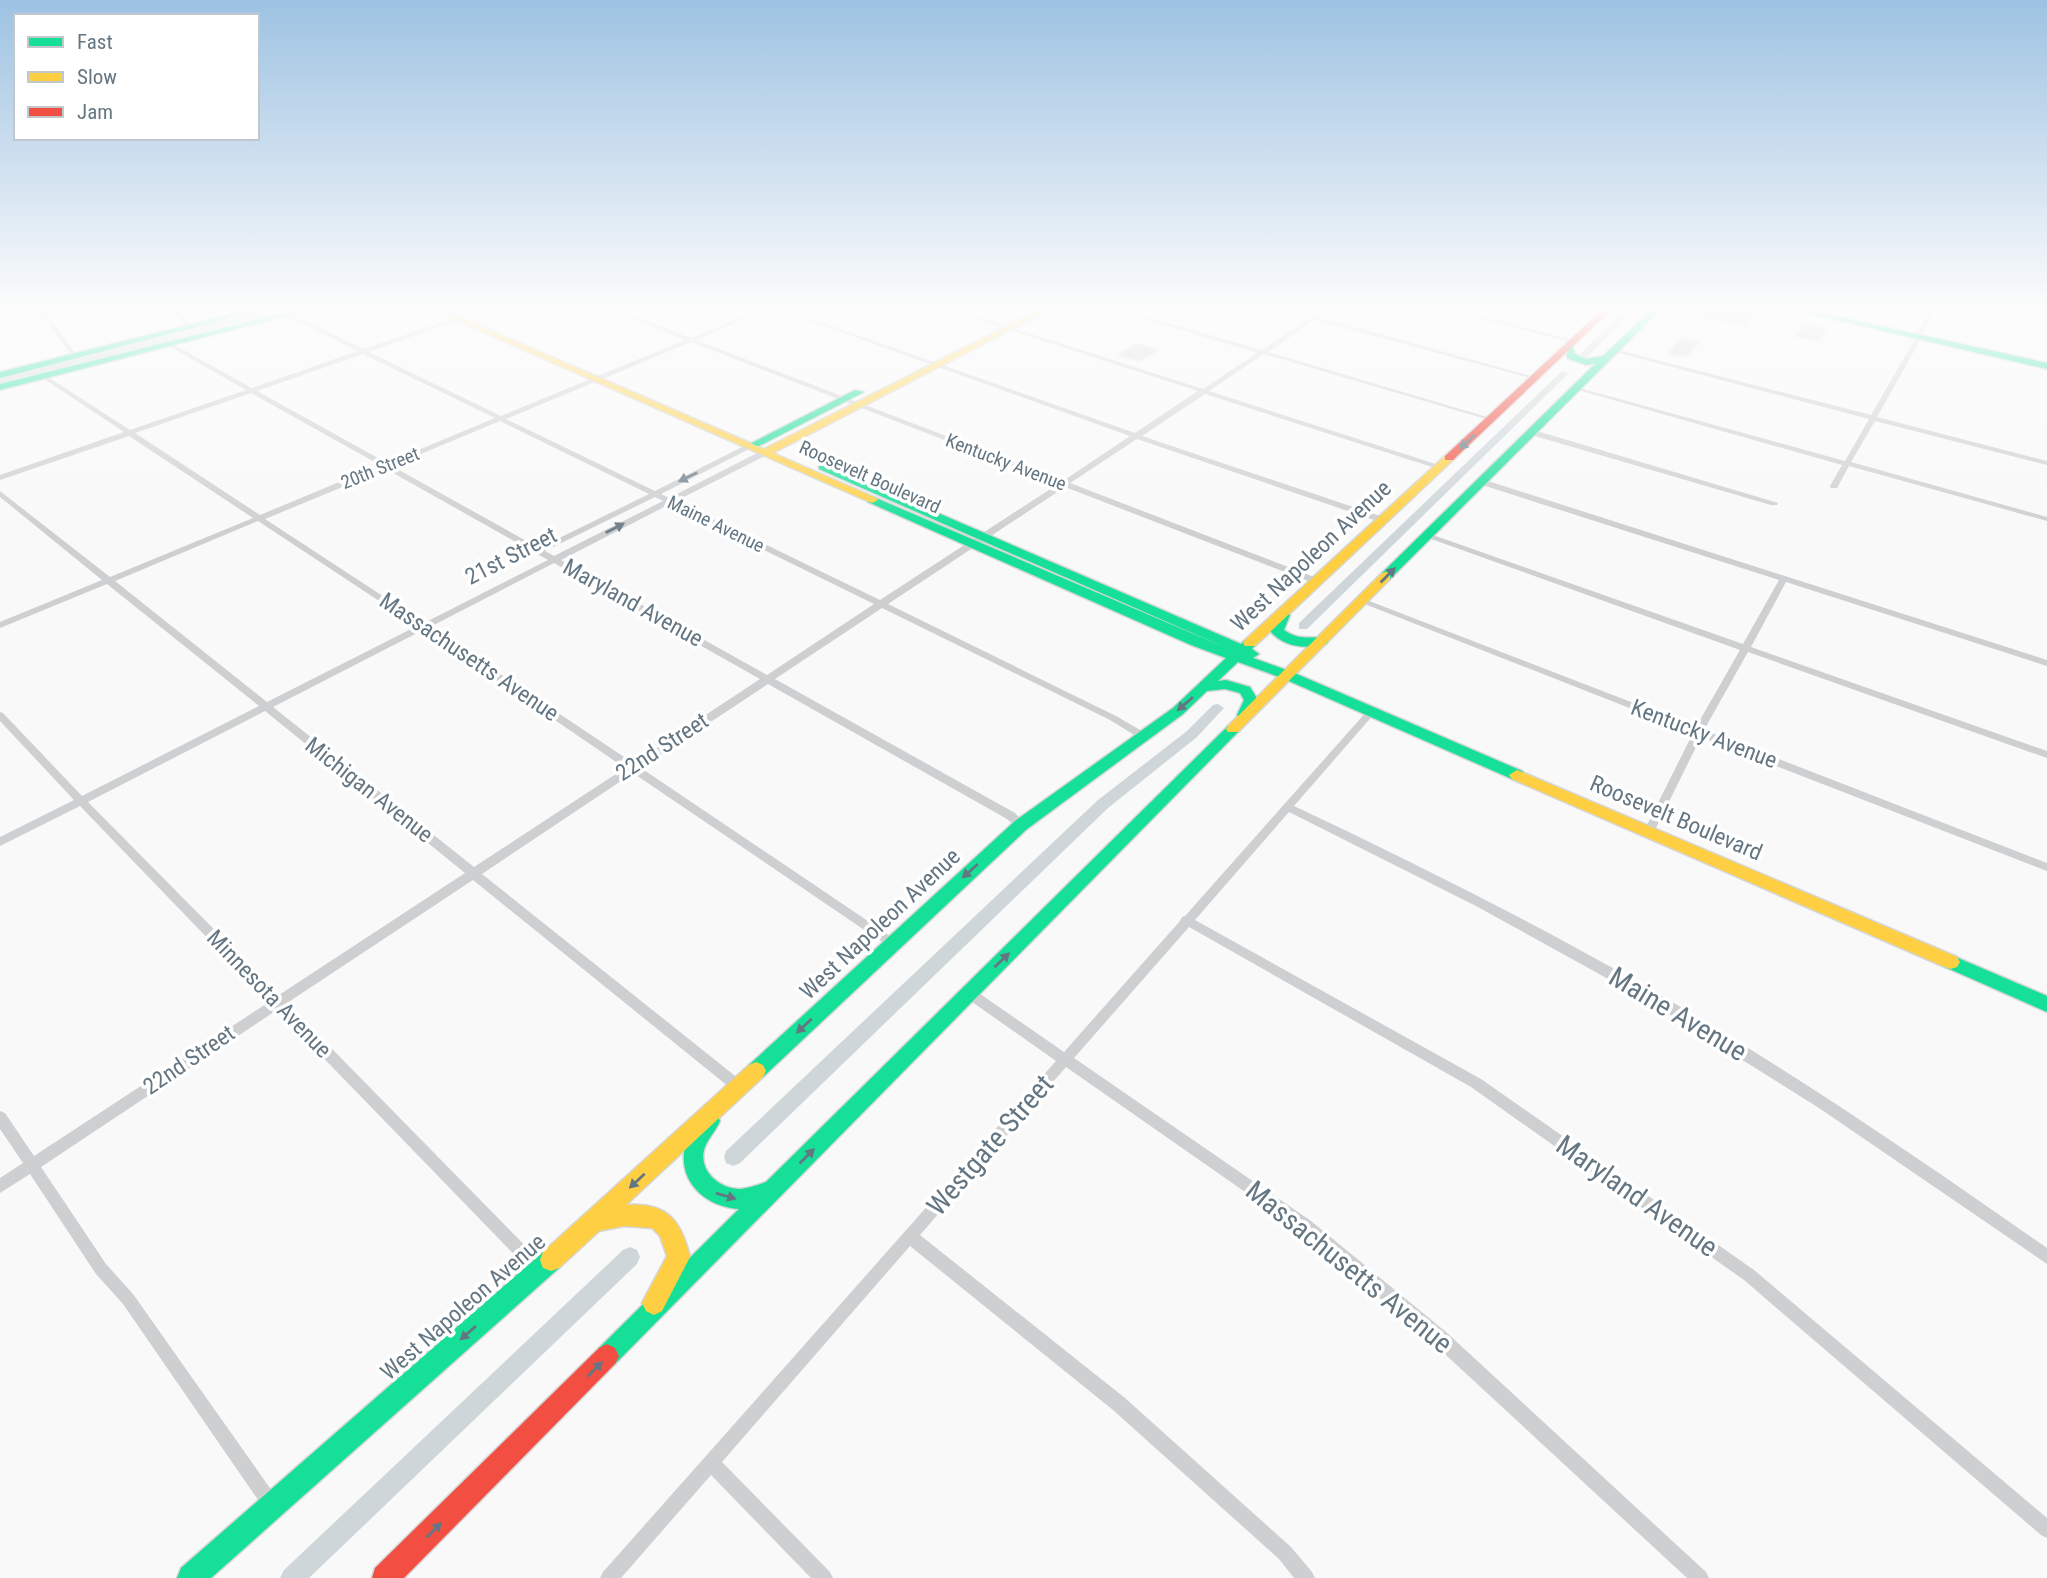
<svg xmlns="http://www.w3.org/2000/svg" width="2047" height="1578" font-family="'Roboto Condensed',sans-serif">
<rect width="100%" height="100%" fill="#f9f9f9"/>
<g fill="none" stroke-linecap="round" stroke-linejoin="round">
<!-- canal -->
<g fill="#ced6d9" fill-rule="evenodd">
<polygon points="267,311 280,311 0,384 0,378"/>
<polygon points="1625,311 1633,311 1587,357 1581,357 1581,353"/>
<polygon points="1562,371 1569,373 1307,629 1299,629 1299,623"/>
<polygon points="1218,704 1224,708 1197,737 1108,808 740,1163 733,1166 726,1163 724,1157 726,1151 1098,800 1187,731 1213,705"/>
<polygon points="630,1247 637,1250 640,1257 637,1264 309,1578 280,1578 284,1570 623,1250"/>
</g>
</g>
<!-- building -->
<g fill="#d0d2d3" stroke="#e8e8e8" stroke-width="2">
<polygon points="1695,311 1757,311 1744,327 1694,315"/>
<polygon points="1804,323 1827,328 1818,342 1794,336"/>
<polygon points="1681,337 1700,342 1686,357 1667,354"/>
<polygon points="1137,343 1159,350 1139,362 1117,355"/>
</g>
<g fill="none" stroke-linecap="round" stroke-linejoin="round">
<!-- fast casing -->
<g stroke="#d5d6d7" stroke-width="3">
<g id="fast">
<polygon points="244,311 258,311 0,378 0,372"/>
<polygon points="291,311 305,311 0,390 0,384"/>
<polygon points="1650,311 1659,311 1390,579 1382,579 1382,573 1596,363 1586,365 1567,358 1566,344 1572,344 1575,354 1587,359 1603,356"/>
<polygon points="1798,311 1813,311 2047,363 2047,369"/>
<polygon points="855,390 864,392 753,449 744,447"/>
<polygon points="819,465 827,465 1241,644 1245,640 1255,640 1257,643 1252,649 1259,654 1253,658 1292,672 1522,771 1525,775 1517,780 1512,779 1282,678 1238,662 1218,681 1226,680 1250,687 1258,700 1249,718 1239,718 1237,715 1244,700 1240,693 1225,689 1207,691 1183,714 1027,829 763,1077 756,1080 749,1077 746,1071 749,1065 1015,821 1173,708 1226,658 1191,645 868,502 868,498 876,498 1231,650 819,469"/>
<path d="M 1283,611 L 1290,615 L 1284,630 C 1299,641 1309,636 1326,638 L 1328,641 L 1326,644 C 1305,649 1285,648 1270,631 L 1276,615 Z"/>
<path d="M 1233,724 L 1240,729 L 1238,732 L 615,1364 L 607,1368 L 599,1364 L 595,1356 L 599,1348 L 739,1209 C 697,1206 670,1170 691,1131 C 696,1123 701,1115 710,1112 L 717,1114 L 720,1121 C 716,1131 707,1139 704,1150 C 699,1171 719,1189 740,1189 C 749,1188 758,1185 766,1182 L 1228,726 Z"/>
<polygon points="1951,955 2047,996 2047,1012 1945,967 1942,962 1945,957"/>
<polygon points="551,1249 559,1252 562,1260 559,1268 211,1578 177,1578 181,1568 543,1252"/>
</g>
</g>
<!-- slow casing -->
<g stroke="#d5d6d7" stroke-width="3">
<g id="slow">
<polygon points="435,311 446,311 764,449 1036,311 1047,311 773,453 876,498 878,500 872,503"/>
<polygon points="1445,456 1455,458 1255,646 1245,646 1243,643 1245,640"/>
<polygon points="1386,572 1390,573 1390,579 1238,732 1228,732 1226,729 1228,726 1382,573"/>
<polygon points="1517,770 1957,957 1960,962 1957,967 1951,969 1945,967 1512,779 1509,775"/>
<path d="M 756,1062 L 763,1065 L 766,1071 L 763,1077 L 626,1205 C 667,1202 681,1220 690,1257 L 662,1311 L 654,1315 L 646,1311 L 642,1303 L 667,1256 L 660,1236 L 652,1228 L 624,1226 L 599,1231 L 559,1268 L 551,1271 L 543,1268 L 540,1260 L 543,1252 L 749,1065 Z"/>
</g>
</g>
<!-- jam casing -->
<g stroke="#d5d6d7" stroke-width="3">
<g id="jam">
<polygon points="1601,311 1610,311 1453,460 1445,460 1445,456"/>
<polygon points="607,1344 615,1348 619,1356 615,1364 404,1578 372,1578 375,1568 599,1348"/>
</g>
</g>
<!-- street -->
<g fill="#cecfd0" fill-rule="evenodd">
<polygon points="38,311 44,311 77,355 77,357 73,357"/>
<polygon points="172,311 178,311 193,326 193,328 189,328"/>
<path d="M 475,311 L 483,311 L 369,352 L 501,416 L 685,340 L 613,311 L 621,311 L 691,338 L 756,311 L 764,311 L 696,340 L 1063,481 L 1130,436 L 782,311 L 790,311 L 1135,433 L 1198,391 L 951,311 L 960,311 L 1203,389 L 1257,353 L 1119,311 L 1128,311 L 1262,350 L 1310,318 L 1286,311 L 1295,311 L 1314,316 L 1321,311 L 1328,311 L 1319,317 L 1538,378 L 1533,379 L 1315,320 L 1268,352 L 1494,419 L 1489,420 L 1264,354 L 1209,391 L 1445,467 L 1438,469 L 1205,394 L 1142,436 L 1386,518 L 1386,522 L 1380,522 L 1137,439 L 1070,483 L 1322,580 L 1322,584 L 1316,584 L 1065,487 L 888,604 L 1116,716 L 1147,734 L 1148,736 L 1147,738 L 1139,738 L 1110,720 L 882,608 L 775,679 L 1015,813 L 1026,825 L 1025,828 L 1017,828 L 1007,819 L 768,684 L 641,768 L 896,940 L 898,943 L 896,946 L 892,948 L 888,946 L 633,773 L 482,874 L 744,1083 L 746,1087 L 744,1091 L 739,1093 L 734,1091 L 473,880 L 287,1003 L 545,1266 L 548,1271 L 545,1276 L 540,1279 L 535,1276 L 277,1010 L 41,1167 L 106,1264 L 133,1294 L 277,1498 L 280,1504 L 277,1510 L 271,1513 L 265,1510 L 123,1304 L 96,1274 L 30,1174 L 0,1193 L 0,1178 L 23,1163 L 0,1129 L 0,1111 L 5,1113 L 34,1156 L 269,1002 L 80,806 L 0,846 L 0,837 L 74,800 L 0,721 L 0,712 L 3,713 L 82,796 L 259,706 L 107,584 L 0,628 L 0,622 L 102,580 L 0,497 L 0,491 L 110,577 L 253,518 L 129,436 L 0,480 L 0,475 L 124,432 L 41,377 L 41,375 L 45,375 L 130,430 L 246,390 L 167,345 L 167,343 L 171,343 L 252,388 L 358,351 L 285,315 L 285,313 L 289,313 L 364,349 ZM 691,342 L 1058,484 L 880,600 L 676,501 L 767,455 L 767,451 L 761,451 L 669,498 L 661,494 L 753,447 L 746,445 L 655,491 L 506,419 ZM 363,354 L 495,418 L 387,463 L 257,391 ZM 251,393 L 380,465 L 260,515 L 135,433 ZM 500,421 L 649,494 L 539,548 L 392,466 ZM 386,469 L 548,560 L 424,623 L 265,519 ZM 655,497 L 663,501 L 554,556 L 545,551 ZM 670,504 L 874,604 L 767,675 L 561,560 ZM 258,521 L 417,626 L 267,702 L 115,581 ZM 554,563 L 760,679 L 633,763 L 430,627 ZM 423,630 L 625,768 L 474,867 L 273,707 ZM 265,711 L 465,873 L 279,995 L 88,802 Z"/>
<polygon points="1452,311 1462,311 1577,341 1574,343"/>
<polygon points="1929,311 1935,311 1923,333 1919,333 1918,332"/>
<polygon points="1919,335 1922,337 1877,417 2047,461 2047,465 1875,421 1851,462 2047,517 2047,521 1849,466 1837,488 1831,488 1830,486 1842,465 1571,388 1576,387 1845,461 1869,419 1611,351 1614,349 1871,415 1916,337"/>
<polygon points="1528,430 1534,430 1778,503 1777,505 1771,505 1528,434"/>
<polygon points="1479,480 1485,480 2047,660 2047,666 1786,582 1751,647 2047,751 2047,758 1748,652 1704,730 2047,863 2047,871 1701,737 1653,834 1645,834 1644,831 1693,733 1357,601 1361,598 1364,599 1696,727 1740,650 1423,536 1427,534 1430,534 1743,644 1779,580 1479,484"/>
<path d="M 1371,709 L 1376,712 L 1374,714 L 1294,806 C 1417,864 1539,925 1657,993 C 1791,1071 1920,1159 2047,1248 L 2047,1264 L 1819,1108 L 1648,1001 L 1476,906 L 1289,812 L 1195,920 L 1481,1079 L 1754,1270 L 2047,1518 L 2047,1538 L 2041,1535 L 1744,1280 L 1471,1087 L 1189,927 L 1074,1058 L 1311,1221 L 1446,1332 L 1706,1572 L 1709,1578 L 1687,1578 L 1434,1344 L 1301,1231 L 1066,1067 L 920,1235 L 1125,1398 L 1291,1547 L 1312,1572 L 1315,1578 L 1294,1578 L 1279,1559 L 1113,1410 L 910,1246 L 722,1462 L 830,1572 L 833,1578 L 811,1578 L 711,1475 L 621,1578 L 600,1578 L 603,1572 L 1056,1061 L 965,997 L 963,993 L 965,989 L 969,988 L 973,989 L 1064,1052 L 1180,921 L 1182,917 L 1185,916 L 1368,710 Z"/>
</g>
<!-- fast -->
<use href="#fast" fill="#16e098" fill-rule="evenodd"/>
<!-- slow -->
<use href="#slow" fill="#ffcf43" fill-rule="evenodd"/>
<!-- jam -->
<use href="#jam" fill="#f24e42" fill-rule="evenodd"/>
</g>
<!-- one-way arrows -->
<defs><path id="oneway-solid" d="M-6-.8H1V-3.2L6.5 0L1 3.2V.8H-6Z" transform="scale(1.75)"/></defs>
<g fill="#657683">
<use href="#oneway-solid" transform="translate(1467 442) rotate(137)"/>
<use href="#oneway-solid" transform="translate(1388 575) rotate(-45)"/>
<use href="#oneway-solid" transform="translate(1185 704) rotate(139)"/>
<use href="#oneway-solid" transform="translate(970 871) rotate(138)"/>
<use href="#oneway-solid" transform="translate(1002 960) rotate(-44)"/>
<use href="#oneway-solid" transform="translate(804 1026) rotate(137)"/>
<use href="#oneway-solid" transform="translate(807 1156) rotate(-45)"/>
<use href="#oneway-solid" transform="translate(637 1181) rotate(137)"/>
<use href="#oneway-solid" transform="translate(726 1196) rotate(16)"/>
<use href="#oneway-solid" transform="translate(468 1333) rotate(139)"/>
<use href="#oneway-solid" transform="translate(595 1369) rotate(-45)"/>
<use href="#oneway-solid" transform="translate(434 1530) rotate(-45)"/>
</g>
<g fill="#707f8b">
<use href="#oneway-solid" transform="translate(688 477) rotate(154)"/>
<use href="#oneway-solid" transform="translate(615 528) rotate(-27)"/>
</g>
<!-- sky -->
<linearGradient id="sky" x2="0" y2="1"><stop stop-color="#9dc2e2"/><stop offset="0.58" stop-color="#fcfcfc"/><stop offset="1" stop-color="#fcfcfc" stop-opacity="0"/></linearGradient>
<rect width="2047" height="532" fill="url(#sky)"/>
<g text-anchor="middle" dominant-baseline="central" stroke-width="7" stroke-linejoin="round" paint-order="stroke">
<!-- far-street labels -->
<g font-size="19" fill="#657683" stroke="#fff">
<text transform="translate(1006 462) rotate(21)">Kentucky Avenue</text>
<text transform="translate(380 468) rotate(-22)">20th Street</text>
<text transform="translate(870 477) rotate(24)">Roosevelt Boulevard</text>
<text transform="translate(716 524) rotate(26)">Maine Avenue</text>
</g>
<!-- street labels -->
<g font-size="23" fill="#657683" stroke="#fff">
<text transform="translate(511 556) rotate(-27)">21st Street</text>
<text transform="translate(1311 556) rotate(-43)">West Napoleon Avenue</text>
<text transform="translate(633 603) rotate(29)">Maryland Avenue</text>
<text transform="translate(469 657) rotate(34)">Massachusetts Avenue</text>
<text transform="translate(1704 734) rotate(21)">Kentucky Avenue</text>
<text transform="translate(662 747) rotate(-33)">22nd Street</text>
<text transform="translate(369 790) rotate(38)">Michigan Avenue</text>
<text transform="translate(1676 818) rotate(23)">Roosevelt Boulevard</text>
<text transform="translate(880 924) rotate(-43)">West Napoleon Avenue</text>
<text transform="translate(269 994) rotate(46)">Minnesota Avenue</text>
<text transform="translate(189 1060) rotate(-34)">22nd Street</text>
<text transform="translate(463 1307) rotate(-41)">West Napoleon Avenue</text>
</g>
<!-- near-street labels -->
<g font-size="28" fill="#657683" stroke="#fff">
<text transform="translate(1678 1014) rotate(31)">Maine Avenue</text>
<text transform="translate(990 1145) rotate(-49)">Westgate Street</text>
<text transform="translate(1637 1196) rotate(35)">Maryland Avenue</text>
<text transform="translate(1349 1267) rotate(39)">Massachusetts Avenue</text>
</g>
</g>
<!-- legend -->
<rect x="14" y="14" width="245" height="126" fill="#ffffff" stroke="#c1c8cd" stroke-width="2"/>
<rect x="28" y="37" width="35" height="10" fill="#16e098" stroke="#c1c8cd" stroke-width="2"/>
<text x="77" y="49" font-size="21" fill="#657683">Fast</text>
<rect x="28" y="72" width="35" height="10" fill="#ffcf43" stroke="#c1c8cd" stroke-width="2"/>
<text x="77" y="84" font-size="21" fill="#657683">Slow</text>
<rect x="28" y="107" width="35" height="10" fill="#f24e42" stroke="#c1c8cd" stroke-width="2"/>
<text x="77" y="119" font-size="21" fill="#657683">Jam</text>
</svg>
